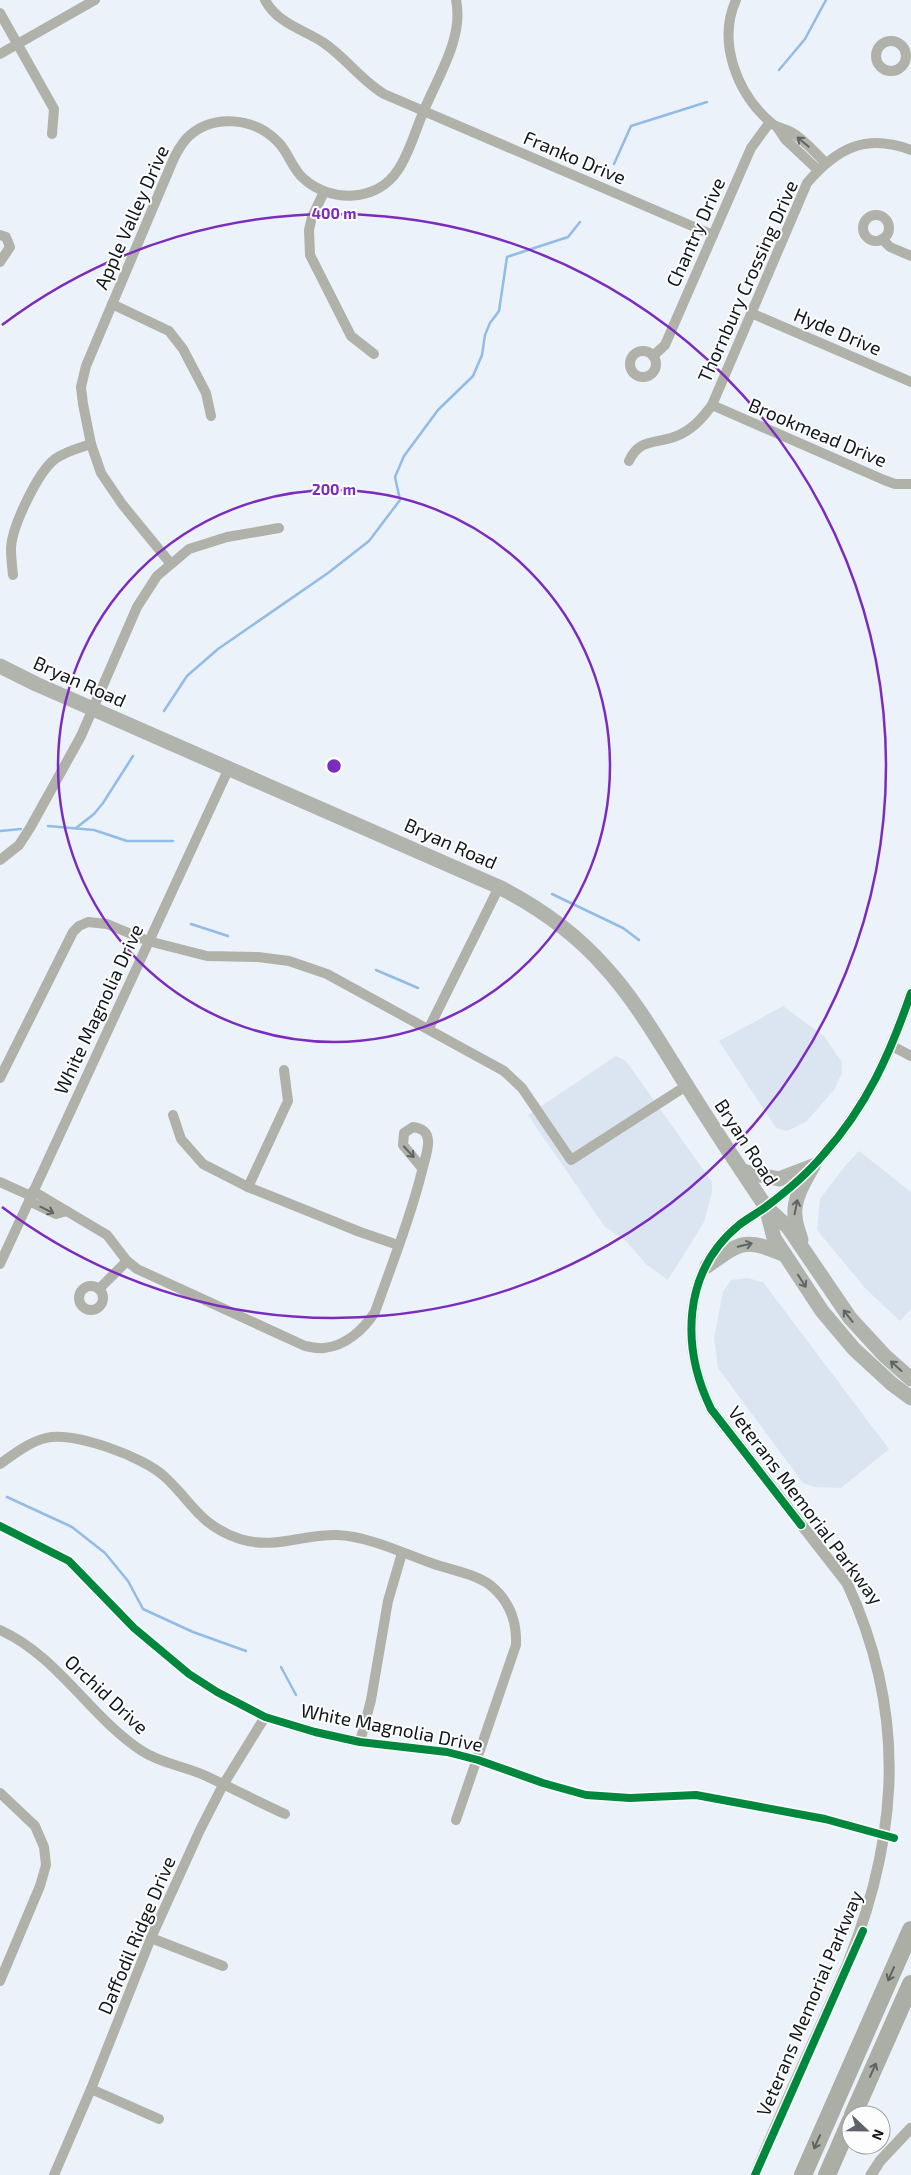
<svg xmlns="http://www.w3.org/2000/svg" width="911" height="2175" font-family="'Exo 2',sans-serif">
<rect width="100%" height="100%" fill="#ecf2f9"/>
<!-- built -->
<g fill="#dbe5f2">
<polygon points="783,1006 824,1036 842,1062 842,1073 834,1090 806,1122 787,1131 776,1128 719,1041"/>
<polygon points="616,1056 626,1061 712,1182 712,1192 704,1222 668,1280 646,1264 626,1241 605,1227 528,1115"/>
<polygon points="859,1151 911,1192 911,1309 900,1321 866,1289 817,1230 820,1199 845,1166"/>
<polygon points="747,1278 763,1282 889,1449 841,1488 814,1487 803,1483 718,1368 714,1338 723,1292 731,1280"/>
</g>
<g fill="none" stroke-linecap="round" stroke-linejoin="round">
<!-- stream -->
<g stroke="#92bbe5" stroke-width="2.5">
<polyline points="779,70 805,39 826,0"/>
<polyline points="614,164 631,126 707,102"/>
<polyline points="164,711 187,676 218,649 328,573 369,541 400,500 395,477 404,456 438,410 473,376 482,355 485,335 490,323 499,311 507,257 568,237 580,222"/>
<polyline points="48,826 94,830 127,841 173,841"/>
<polyline points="76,828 94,814 103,803 133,756"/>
<polyline points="0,831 21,829"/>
<polyline points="552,894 623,928 639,940"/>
<polyline points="191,924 228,936"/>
<polyline points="376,970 418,988"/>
<polyline points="7,1497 72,1527 105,1553 128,1581 143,1609 193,1632 246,1651"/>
<polyline points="281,1667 296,1695"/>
</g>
<!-- minor -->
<g stroke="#b0b2a9" stroke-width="10">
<path d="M 265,0 C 278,24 303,29 324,43 C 346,58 361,80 384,94 L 713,235"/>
<path d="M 736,0 C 717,42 737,93 770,122 C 776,128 784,128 791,132 C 804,139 815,153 826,163"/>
<polyline points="0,13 54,109 52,134"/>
<circle cx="891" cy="56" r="15"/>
<polyline points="0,54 95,0"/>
<polyline points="777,127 785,139 818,170"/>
<polyline points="324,192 312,217 309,230 310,255 351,336 374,354"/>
<circle cx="876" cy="228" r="13"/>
<polyline points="0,235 6,237 10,247 0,262"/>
<polyline points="882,239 890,247 911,256"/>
<polyline points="112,304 169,331 183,349 206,393 211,416"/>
<polyline points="751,313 911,382"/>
<circle cx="643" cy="364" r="13"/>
<polyline points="653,356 665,345 751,148 770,122"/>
<polyline points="712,405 884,480 895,484 911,484"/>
<path d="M 629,461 C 639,439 654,444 674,437 C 691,431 702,419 712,405 L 807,183 C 837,148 866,133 911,150"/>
<path d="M 171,564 L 122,504 L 101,473 L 91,444 L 83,404 L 81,387 L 86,366 L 174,158 C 177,152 181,145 186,139 C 211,113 254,117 278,142 C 289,153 292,169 304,179 C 331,203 377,202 398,170 C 410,152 416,128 425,108 C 439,75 464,36 456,0"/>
<path d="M 13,575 C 12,566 11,556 11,548 C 12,526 38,472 55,459 C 66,451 79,448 91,444"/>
<polyline points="0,860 19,845 30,828 81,736 137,607 157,576 189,549 227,537 279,528"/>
<polyline points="429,1028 499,887"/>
<polyline points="892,1046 911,1056"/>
<polyline points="0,1078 73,932 79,926 88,922 107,924 148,941 207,956 258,957 289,961 327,974 504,1071 522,1088 571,1160 686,1086"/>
<polyline points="173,1115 181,1139 203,1164 248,1187 360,1232 398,1245"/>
<polyline points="0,1182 31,1196"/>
<polyline points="248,1187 288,1101 284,1070"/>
<path d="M 33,1191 L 107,1235 L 127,1261 L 137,1269 L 305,1346 C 311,1347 318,1349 324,1348 C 346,1346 364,1329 375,1312 C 392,1264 411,1216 423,1167 C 425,1159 429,1148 428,1140 C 427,1131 421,1128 413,1127 L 404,1133 L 403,1145 L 422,1168"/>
<polyline points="29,1201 56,1214 67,1211"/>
<polyline points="0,1264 229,768"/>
<circle cx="91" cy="1298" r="12"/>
<polyline points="99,1289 127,1261"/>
<path d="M 0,1464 C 14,1454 29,1442 46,1438 C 74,1431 144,1457 165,1477 C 193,1503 199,1525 240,1539 C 275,1550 302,1534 337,1535 C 368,1536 405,1554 434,1564 C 452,1570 475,1574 490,1585 C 510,1601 517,1621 516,1645 L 456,1820"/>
<polyline points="0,1526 69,1561 134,1628 189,1674 217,1692 265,1717 315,1732 360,1742 447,1752 478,1760 543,1783 586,1795 630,1798 696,1795 825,1819 894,1838"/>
<path d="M 0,1630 C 58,1656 90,1717 142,1751 C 162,1764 185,1766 206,1776 C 232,1788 258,1802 285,1814"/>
<polyline points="360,1742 371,1700 388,1601 402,1553"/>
<polyline points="0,1793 35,1826 44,1847 46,1865 40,1886 0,1981"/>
<polyline points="151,1938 223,1966"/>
<polyline points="91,2089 159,2119"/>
<polyline points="54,2175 91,2089 151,1938 200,1830 223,1785 265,1717"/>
</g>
<!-- tertiary -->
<g stroke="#b0b2a9" stroke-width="11">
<path d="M 755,2175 C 780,2113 809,2052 836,1991 C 898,1852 911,1721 847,1583 L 711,1409 C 681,1347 682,1272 739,1225 C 748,1218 758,1213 767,1206 C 787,1191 807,1174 823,1155 C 867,1106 890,1054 911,993"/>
<polyline points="871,2175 880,2161 911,2128"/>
</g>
<!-- primary -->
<g stroke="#b0b4ad" stroke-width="15">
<path d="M 0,666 L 36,684 L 499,887 C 538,907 576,934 605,967 C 637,1002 661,1045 687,1086 C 712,1126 739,1167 766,1207 L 788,1227 L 850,1318 L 885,1356 L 911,1379"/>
<polyline points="742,1171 779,1179 813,1166"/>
<polyline points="766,1207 774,1238 822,1311 854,1349 892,1384 911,1398"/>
<path d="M 801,1240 C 799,1232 795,1224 795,1216 C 793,1199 805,1180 813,1166"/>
<path d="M 707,1266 C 741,1242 745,1237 785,1255"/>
</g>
<!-- motorway -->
<g stroke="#abaea5" stroke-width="18">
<polyline points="853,2115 911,1984"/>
<polyline points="803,2175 911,1930"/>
<polyline points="827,2175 851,2120"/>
</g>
<!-- cycleway casing -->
<g stroke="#fdfdfd" stroke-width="11">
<g id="cycleway">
<path d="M 801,1525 L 711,1409 C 681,1347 682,1272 739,1225 C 748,1218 758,1213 767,1206 C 787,1191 807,1174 823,1155 C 867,1106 890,1054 911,993"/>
<polyline points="0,1526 69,1561 134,1628 189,1674 217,1692 265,1717 315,1732 360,1742 447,1752 478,1760 543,1783 586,1795 630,1798 696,1795 825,1819 894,1838"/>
<polyline points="755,2175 863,1931"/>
</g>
</g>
<!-- cycleway -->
<use href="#cycleway" stroke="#00873e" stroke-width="8"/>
</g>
<!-- one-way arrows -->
<defs><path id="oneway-shaft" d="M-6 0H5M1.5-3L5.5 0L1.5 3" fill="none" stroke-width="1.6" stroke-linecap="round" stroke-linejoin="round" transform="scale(1.25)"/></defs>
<g stroke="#606462">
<use href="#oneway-shaft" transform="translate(803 142) rotate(-140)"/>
<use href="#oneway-shaft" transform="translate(409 1152) rotate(47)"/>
<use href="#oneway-shaft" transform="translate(47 1210) rotate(26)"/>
</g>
<g stroke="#606564">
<use href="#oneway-shaft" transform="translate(796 1207) rotate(-79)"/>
<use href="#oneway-shaft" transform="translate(745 1245) rotate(-13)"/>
<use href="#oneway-shaft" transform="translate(802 1281) rotate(57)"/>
<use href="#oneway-shaft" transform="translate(848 1316) rotate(-128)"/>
<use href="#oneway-shaft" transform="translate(896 1366) rotate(-138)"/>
</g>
<g stroke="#5e6260">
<use href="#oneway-shaft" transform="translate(891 1974) rotate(114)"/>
<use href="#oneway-shaft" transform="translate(873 2070) rotate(-66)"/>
<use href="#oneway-shaft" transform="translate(817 2142) rotate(114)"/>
</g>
<!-- distance rings -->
<g fill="none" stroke="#7b2cbf" stroke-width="2.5">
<circle cx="334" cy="766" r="276"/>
<path d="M2 325A552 552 0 1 1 2 1207"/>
</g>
<g text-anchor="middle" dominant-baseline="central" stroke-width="4" stroke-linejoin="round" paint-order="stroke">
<!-- street labels -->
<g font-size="19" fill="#11161b" stroke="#fdfdfd">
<text transform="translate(575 157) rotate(23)">Franko Drive</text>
<text transform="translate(131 217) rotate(-66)">Apple Valley Drive</text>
<text transform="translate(695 232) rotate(-66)">Chantry Drive</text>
<text transform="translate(747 281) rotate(-66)">Thornbury Crossing Drive</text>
<text transform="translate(838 331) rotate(23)">Hyde Drive</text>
<text transform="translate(818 432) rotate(23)">Brookmead Drive</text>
<text transform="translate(80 681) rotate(24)">Bryan Road</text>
<text transform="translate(451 843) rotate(24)">Bryan Road</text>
<text transform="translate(98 1009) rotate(-65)">White Magnolia Drive</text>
<text transform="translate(747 1142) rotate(57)">Bryan Road</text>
<text transform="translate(806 1505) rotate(53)">Veterans Memorial Parkway</text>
<text transform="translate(107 1694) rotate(43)">Orchid Drive</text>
<text transform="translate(392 1727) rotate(11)">White Magnolia Drive</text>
<text transform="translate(136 1935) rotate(-67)">Daffodil Ridge Drive</text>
<text transform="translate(809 2003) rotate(-67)">Veterans Memorial Parkway</text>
</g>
</g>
<circle cx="334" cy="766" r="8" fill="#7b2cbf" stroke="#fdfdfd" stroke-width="2.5"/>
<g font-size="15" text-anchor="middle" font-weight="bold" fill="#7b2cbf" stroke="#fdfdfd" stroke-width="4" stroke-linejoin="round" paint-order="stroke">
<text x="334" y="219">400 m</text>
<text x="334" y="495">200 m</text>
</g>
<!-- north arrow -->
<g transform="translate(866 2130) rotate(112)"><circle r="24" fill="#fdfdfd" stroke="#9fa1a3"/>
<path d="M0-4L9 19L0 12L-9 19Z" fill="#5e6369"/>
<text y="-8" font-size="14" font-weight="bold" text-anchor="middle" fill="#11161b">N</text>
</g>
</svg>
